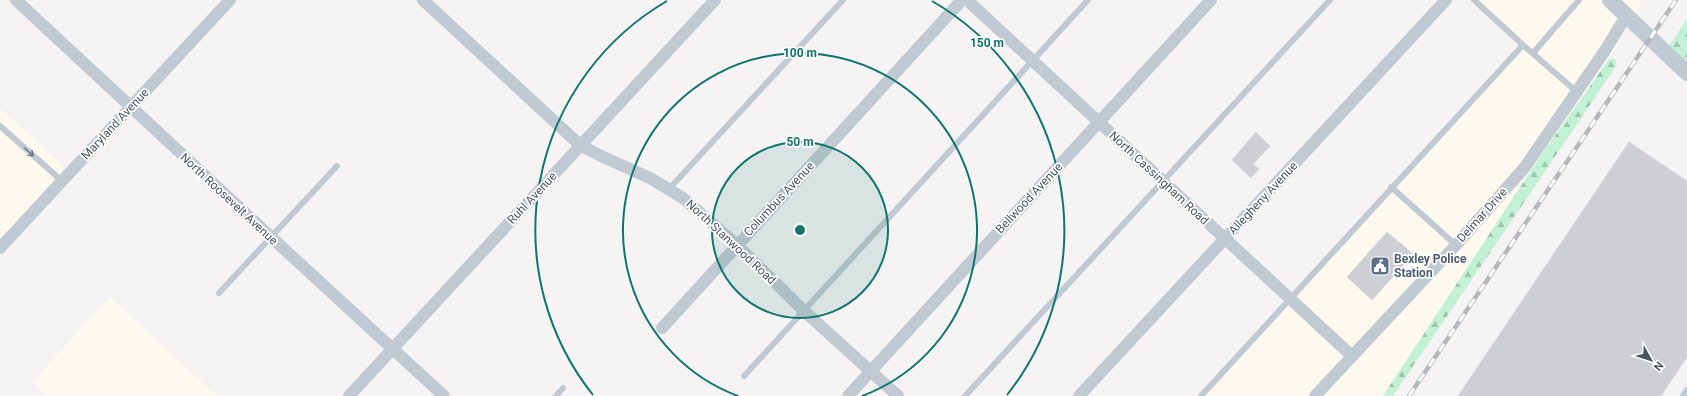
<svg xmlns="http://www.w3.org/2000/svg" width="1687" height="396" font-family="Roboto,sans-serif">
<defs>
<pattern id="forest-firs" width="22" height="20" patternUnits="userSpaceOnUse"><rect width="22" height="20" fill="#c3f1d5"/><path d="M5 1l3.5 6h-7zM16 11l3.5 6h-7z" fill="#a0c6b0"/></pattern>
</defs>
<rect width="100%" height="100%" fill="#f5f3f3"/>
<!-- commercial -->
<g fill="#fdf9ef">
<polygon points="1476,0 1639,0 1641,1 1620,42 1540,157 1383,396 1197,396 1524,45"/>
<polygon points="0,108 71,173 0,252"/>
<polygon points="110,297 217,396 47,396 32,382"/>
</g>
<!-- forest -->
<g fill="url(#forest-firs)">
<polygon points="1687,19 1687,63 1669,46"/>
<polygon points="1609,59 1615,59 1617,65 1393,396 1383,396 1540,157"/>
</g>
<!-- building -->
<g fill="#cdcfd5" stroke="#d7d9de">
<polygon points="1256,132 1270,146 1253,164 1259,169 1251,178 1232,160"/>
<polygon points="1629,142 1687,181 1687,357 1661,396 1458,396"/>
<polygon points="1387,232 1413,254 1372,300 1347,277"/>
</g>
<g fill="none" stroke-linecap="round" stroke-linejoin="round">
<!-- service -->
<g stroke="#c1cad2" stroke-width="6">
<polyline points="1523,45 1577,92"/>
<polyline points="1533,53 1579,0"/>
<polyline points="0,126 62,181"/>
<polyline points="1391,187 1456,245"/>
<polyline points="669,189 843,0"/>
<polyline points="219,293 337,166"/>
<polyline points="744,376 1088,0"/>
<polyline points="556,396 563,388"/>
<polyline points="965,396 1330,0"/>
<polyline points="1201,396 1523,45 1474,0"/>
<polyline points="1683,396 1687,390"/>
</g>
<!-- minor -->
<g stroke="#c1cad2" stroke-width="12">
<polyline points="16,0 284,249 444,396"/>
<polyline points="423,0 580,145 603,157 650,178 683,198 737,245 803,310 898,396"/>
<polyline points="967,0 1352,356"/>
<polyline points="0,248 230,0"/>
<polyline points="662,328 962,0"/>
<polyline points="349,396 715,0"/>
<polyline points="848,396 1211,0"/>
<polyline points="1079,396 1446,0"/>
<polyline points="1315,396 1456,245 1525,167 1606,49 1626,16"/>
</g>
<!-- tertiary -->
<polyline stroke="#c1cad2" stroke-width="16" points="1610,0 1687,73"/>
<!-- rail casing -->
<g stroke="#b5b8bd" stroke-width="4.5">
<polyline id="rail" points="1409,396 1676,0"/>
</g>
<!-- rail -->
<use href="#rail" stroke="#fff" stroke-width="3" stroke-dasharray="9" stroke-linecap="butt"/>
</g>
<!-- one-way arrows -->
<defs><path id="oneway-shaft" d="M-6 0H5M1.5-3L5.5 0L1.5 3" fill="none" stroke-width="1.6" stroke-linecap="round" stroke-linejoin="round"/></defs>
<use stroke="#6e7983" href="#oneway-shaft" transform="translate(29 152) rotate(42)"/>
<!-- distance rings -->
<circle cx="800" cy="230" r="88" fill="#0f766e" fill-opacity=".12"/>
<g fill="none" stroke="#0f766e" stroke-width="2">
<circle cx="800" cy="230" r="88"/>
<path d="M738 396A177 177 0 1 1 862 396"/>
<path d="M593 395A265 265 0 0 1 667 1M932 1A265 265 0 0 1 1007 395"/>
</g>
<!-- icons -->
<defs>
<g id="civic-square" transform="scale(1)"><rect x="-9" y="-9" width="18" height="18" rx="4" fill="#5c6f8a" stroke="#fff"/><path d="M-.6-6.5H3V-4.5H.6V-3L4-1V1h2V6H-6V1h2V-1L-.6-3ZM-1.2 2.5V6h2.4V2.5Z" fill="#fff"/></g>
</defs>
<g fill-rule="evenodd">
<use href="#civic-square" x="1380" y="266"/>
</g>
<g text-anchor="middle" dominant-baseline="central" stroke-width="3.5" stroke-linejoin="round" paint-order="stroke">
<!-- street labels -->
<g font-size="12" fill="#4a5661" stroke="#fff">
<text transform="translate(115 124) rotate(-47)">Maryland Avenue</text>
<text transform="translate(1159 178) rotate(43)">North Cassingham Road</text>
<text transform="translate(532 198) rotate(-47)">Ruhl Avenue</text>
<text transform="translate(1029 198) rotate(-47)">Bellwood Avenue</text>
<text transform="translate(1263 198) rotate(-47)">Allegheny Avenue</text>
<text transform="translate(229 199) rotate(43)">North Roosevelt Avenue</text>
<text transform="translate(779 199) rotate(-47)">Columbus Avenue</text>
<text transform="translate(1482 215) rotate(-48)">Delmar Drive</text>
<text transform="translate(731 242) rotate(43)">North Stanwood Road</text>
</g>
<!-- service labels -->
<g font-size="12" font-weight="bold" fill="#4e5e75" stroke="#fff" text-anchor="start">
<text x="1394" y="259">Bexley Police<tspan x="1394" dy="14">Station</tspan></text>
</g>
</g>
<circle cx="800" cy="230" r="6" fill="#0f766e" stroke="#fff" stroke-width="2"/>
<g font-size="12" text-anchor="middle" font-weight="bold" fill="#0f766e" stroke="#fff" stroke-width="3.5" stroke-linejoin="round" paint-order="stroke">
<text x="987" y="47">150 m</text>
<text x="800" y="57">100 m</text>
<text x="800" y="146">50 m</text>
</g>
<!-- north arrow -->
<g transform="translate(1651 360) rotate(129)" stroke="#ffffff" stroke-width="3" paint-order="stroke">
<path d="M0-3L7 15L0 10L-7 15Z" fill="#4a5661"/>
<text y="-6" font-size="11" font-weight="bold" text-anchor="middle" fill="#4a5661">N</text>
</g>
</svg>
